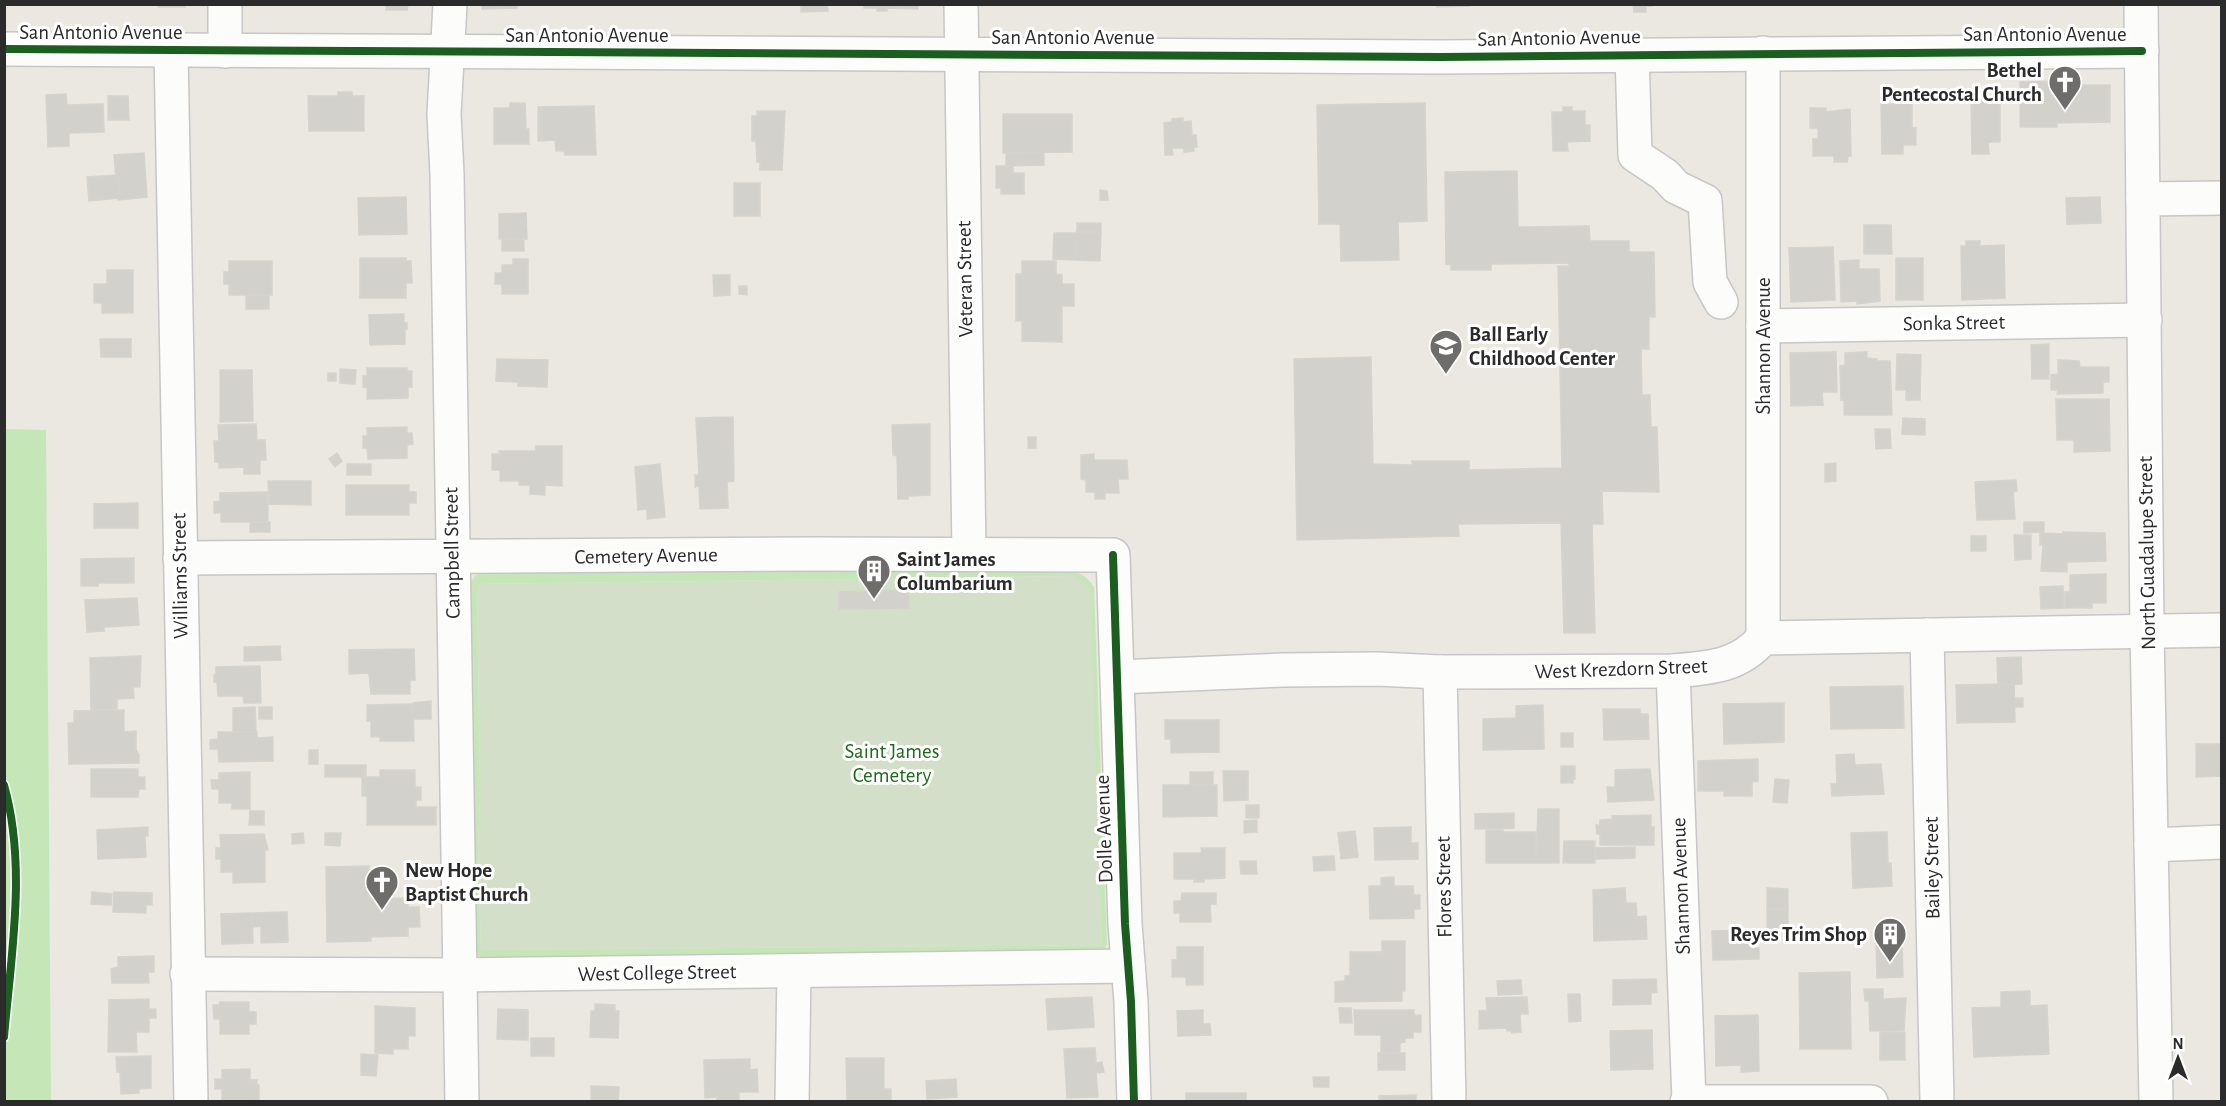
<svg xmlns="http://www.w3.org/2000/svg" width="2226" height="1106" font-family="'Alegreya Sans',sans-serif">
<rect width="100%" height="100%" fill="#eae8e1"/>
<!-- green -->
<g fill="#c5e7b8" fill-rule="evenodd">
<polygon points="5,429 46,430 51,1101 5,1101"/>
<path d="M 1063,568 C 1076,571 1087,575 1094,587 L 1107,944 L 1104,950 L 485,959 L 476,955 L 468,587 L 475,576 L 481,572 ZM 1075,576 L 1094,757 L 1102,945 L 481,950 L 478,850 L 480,798 L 477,584 Z"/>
</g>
<!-- cemetery -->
<polygon fill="#d3dfc8" points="1075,576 1090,587 1102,945 481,950 478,850 480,798 477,584"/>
<!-- building -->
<g fill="#d3d1cc" stroke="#d5d3cd" stroke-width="1.5">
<rect x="158" y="4" width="27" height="3"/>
<polygon points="376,4 421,4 408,5 407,10 386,10 386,5"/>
<polygon points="482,4 517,4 517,8 482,9"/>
<polygon points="801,4 827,4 828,11 801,12"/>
<polygon points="864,4 918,4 918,9 887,8 887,11 877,11 877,8 864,8"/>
<polygon points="1437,4 1470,4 1470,6 1437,7"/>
<polygon points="1633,4 1652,4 1652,6 1646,6 1646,12 1634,12"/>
<polygon points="2056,81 2056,85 2110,85 2110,122 2057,123 2057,127 2020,127 2020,82"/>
<polygon points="338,92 352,92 352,96 364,96 364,131 309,131 308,96 338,96"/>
<polygon points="66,94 67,105 103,104 104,132 69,133 69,146 48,147 46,95"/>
<polygon points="108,96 128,96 129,120 108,120"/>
<polygon points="1971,96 2000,96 2000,142 1988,142 1989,154 1972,154"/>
<polygon points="1900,101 1912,101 1912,128 1916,128 1916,145 1903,145 1903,154 1882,154 1881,104 1900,104"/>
<polygon points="510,103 525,103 526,129 529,129 529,144 494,144 494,108 510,108"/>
<polygon points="1425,103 1427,221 1398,222 1399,260 1341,261 1340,224 1319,224 1317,105"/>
<polygon points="594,106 596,155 565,155 564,151 556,151 555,140 538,141 538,107"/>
<polygon points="1563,107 1572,107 1572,111 1585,111 1585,125 1590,125 1590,141 1567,142 1568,151 1553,151 1552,112 1563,112"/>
<polygon points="1810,108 1826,108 1826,112 1850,109 1851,156 1848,156 1847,162 1834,162 1834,156 1813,156 1813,139 1818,139 1818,128 1810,128"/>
<polygon points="757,111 785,111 782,170 760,170 760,162 757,162 756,141 752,141 752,116 757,116"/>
<polygon points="1003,114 1072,114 1072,152 1003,153"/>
<polygon points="1183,118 1183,122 1191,121 1192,135 1196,135 1197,147 1194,147 1194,151 1184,152 1184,148 1172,148 1173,155 1165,155 1164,123 1172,122 1172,119"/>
<polygon points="1044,152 1044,165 1006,166 1006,153"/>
<polygon points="144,153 147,197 118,200 114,155"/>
<polygon points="996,166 1013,166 1013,173 1024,173 1024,194 1001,194 1001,188 996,188"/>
<polygon points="1517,171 1518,227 1589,226 1590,241 1629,241 1629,252 1654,252 1655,317 1649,317 1649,349 1641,349 1642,395 1650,395 1651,427 1657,427 1659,492 1602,491 1603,524 1592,524 1595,633 1564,633 1561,523 1458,524 1459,536 1297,540 1294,359 1371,357 1373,464 1413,465 1412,461 1469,461 1469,470 1562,468 1558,266 1569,266 1569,263 1491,264 1491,270 1451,270 1451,265 1446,264 1445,172"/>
<polygon points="118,175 120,198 89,201 87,177"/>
<rect x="734" y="183" width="26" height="33"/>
<polygon points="1100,190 1107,191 1108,200 1100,200"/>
<polygon points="406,197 407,234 359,235 358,198"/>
<polygon points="2100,197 2101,223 2067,224 2066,198"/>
<polygon points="526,213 527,239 499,239 499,214"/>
<rect x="1077" y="223" width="24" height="9"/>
<polygon points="1864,225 1891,225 1892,254 1864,254"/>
<polygon points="1076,232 1101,232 1100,261 1076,260"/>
<polygon points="1054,233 1077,233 1076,260 1053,259"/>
<polygon points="502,239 524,240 524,251 502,251"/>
<polygon points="1966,241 1980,241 1980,246 2004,245 2005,298 1962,300 1961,246 1966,246"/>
<polygon points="1833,247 1835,300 1791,302 1789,248"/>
<polygon points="360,258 406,258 406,261 411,261 412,283 406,283 406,298 360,298"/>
<rect x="1896" y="258" width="27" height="42"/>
<polygon points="513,259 528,259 528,294 502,294 502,284 495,284 495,273 502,273 502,265 513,265"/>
<polygon points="1859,260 1859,269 1879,269 1880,301 1857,304 1857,301 1841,302 1840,261"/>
<polygon points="229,261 272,261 272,295 229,295 229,284 224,284 224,272 229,272"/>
<polygon points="1022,261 1056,261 1056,274 1062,275 1062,284 1074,284 1074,306 1062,306 1062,342 1022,341 1022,321 1016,321 1016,274 1022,274"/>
<polygon points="107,270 133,270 133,313 102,313 102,303 94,303 94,284 107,284"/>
<polygon points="713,275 730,275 730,295 714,296"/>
<polygon points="739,286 747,286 747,295 739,294"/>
<rect x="246" y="295" width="23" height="14"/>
<polygon points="404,314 404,323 407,323 407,329 405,329 405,344 370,345 369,315"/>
<polygon points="100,339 131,339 131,357 101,357"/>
<polygon points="2049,344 2049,379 2032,379 2031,345"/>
<polygon points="1836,352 1837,392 1822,392 1823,405 1791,406 1790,353"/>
<polygon points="1867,352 1867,358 1877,359 1877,361 1890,361 1892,415 1844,415 1844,400 1841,400 1840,366 1845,365 1845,353"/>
<polygon points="1897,354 1921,355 1920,400 1906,400 1906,390 1896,390"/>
<polygon points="497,359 548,360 547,387 518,386 518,382 496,381"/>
<polygon points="2058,360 2079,361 2080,367 2109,367 2109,382 2103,382 2103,393 2057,394 2058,390 2051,390 2051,375 2058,374"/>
<polygon points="367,368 407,368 407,371 412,371 412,387 408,387 408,398 367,399 367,388 363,387 363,376 367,376"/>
<polygon points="340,369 356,370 355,384 340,383"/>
<polygon points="220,370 252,370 253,421 220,422"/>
<rect x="328" y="373" width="8" height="8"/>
<polygon points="2056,399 2109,399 2110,451 2074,452 2074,440 2057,440"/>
<polygon points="733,417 734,481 727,482 728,508 700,509 699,486 695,487 695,475 699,475 696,418"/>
<polygon points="1903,418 1925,419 1925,435 1902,434"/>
<polygon points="256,424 257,440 265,440 266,460 260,460 260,474 244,474 244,467 219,468 219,462 215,462 214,441 219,441 218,425"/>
<polygon points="930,424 930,495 908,496 908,499 898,499 897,456 893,455 892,425"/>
<polygon points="407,427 407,433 412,433 413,444 407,445 407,458 368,459 367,448 363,448 363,436 367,436 367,428"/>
<polygon points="1875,429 1890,429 1891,448 1876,449"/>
<rect x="1028" y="437" width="8" height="11"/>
<polygon points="536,446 562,446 562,486 545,485 545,495 530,494 530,485 519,485 519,481 500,481 500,470 492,470 492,454 500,454 499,451 536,451"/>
<polygon points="337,453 342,461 335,467 329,459"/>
<polygon points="1094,454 1094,460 1127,460 1128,479 1118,479 1119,493 1105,493 1105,499 1095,499 1095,492 1086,492 1086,480 1081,479 1081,455"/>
<polygon points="1836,463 1836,481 1825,482 1825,464"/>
<rect x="347" y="464" width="24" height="11"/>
<polygon points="660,464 665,517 647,519 647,509 638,510 635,467"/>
<polygon points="2016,480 2017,491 2013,492 2015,519 1977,520 1975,482"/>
<polygon points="268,481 311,481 311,505 269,504"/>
<polygon points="346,485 409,485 409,492 416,492 416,503 409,503 409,515 346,515"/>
<polygon points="268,492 268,522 221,522 221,513 214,513 214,502 220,501 220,493"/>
<polygon points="138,503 138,528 94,528 94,504"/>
<rect x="250" y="522" width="20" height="10"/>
<polygon points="2024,522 2044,522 2044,532 2024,533"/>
<polygon points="2063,532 2105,533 2106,561 2067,562 2067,572 2041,571 2043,545 2040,545 2040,533 2063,534"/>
<polygon points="2014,535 2031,535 2031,559 2015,560"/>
<rect x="1971" y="536" width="15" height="15"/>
<polygon points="134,558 134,583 98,583 98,586 81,586 81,559"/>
<polygon points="2106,574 2106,603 2092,603 2092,608 2065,608 2065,592 2070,592 2070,575"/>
<polygon points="2063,586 2064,608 2041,609 2040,587"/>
<polygon points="908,590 909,608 839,609 839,592"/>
<polygon points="137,598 139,625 104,627 104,631 87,632 85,600"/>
<polygon points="280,646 281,660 244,661 244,647"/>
<polygon points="414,649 415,680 410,680 410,694 371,694 369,673 349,674 349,650"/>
<polygon points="141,656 140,687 133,687 134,698 117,699 117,710 91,710 90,658"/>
<polygon points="2021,657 2022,684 1998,685 1997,658"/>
<polygon points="260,666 261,703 244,703 243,696 218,696 217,682 214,682 214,675 216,675 216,667"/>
<polygon points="2014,684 2015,722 1957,723 1956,685"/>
<polygon points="1903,686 1904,728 1831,729 1830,687"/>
<rect x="2015" y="698" width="8" height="9"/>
<polygon points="431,701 431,719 413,719 413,703"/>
<polygon points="1784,703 1784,742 1724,744 1723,704"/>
<polygon points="413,704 414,741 380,741 380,737 371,737 371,721 367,721 367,705"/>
<polygon points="1543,705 1544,749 1483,750 1483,719 1516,718 1516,706"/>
<polygon points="255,707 256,732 233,732 233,708"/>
<rect x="259" y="707" width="13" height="12"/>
<polygon points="1603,709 1640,709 1640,714 1648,714 1649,739 1604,740"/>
<polygon points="124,710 124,732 136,731 136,750 139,755 139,763 69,764 68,723 74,723 74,711"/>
<polygon points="1165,720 1219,720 1219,752 1171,753 1171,739 1165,739"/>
<polygon points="218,732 257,732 257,738 273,737 273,761 219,762 218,749 210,749 210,740 218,739"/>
<rect x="1561" y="733" width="12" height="14"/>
<polygon points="2196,744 2222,744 2222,776 2196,777"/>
<rect x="309" y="750" width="9" height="14"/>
<polygon points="1854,754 1855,765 1881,764 1884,794 1832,796 1831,784 1837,784 1836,755"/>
<polygon points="1758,759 1758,781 1752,782 1752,796 1724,796 1724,791 1698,791 1698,761"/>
<rect x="325" y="765" width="41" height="12"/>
<polygon points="1561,766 1575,766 1575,779 1573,779 1573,783 1561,783"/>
<polygon points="91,769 138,769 138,777 145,777 145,789 139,789 138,797 91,797"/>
<polygon points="1650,769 1654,800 1608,802 1607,787 1615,787 1615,770"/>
<polygon points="380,770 415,770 415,787 421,787 421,800 416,800 416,807 436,807 436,825 367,825 367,796 362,796 362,777 380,777"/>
<polygon points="1223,771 1248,771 1248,800 1224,801"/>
<polygon points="250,772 250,809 232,809 232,803 219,803 219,789 212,789 211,780 219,780 219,773"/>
<rect x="1190" y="772" width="23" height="13"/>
<polygon points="1775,779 1789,780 1787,803 1773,802"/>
<polygon points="1163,785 1217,785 1217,816 1163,817"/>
<rect x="1246" y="805" width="13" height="13"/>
<polygon points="1538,809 1559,809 1559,863 1536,863"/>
<polygon points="250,811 264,811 264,825 249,825"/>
<polygon points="1514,813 1514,828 1475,829 1475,814"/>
<polygon points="1651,815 1651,827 1654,827 1654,845 1600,845 1600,834 1597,834 1596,825 1600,825 1600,820 1613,819 1612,816"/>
<polygon points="1257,820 1257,832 1244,833 1244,821"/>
<polygon points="148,827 148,836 145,836 146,857 98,859 97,830"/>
<polygon points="1411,827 1411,843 1418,843 1418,859 1375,860 1374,828"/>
<polygon points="1486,830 1503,830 1503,832 1536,832 1536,863 1486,863"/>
<polygon points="1355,831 1358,857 1341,859 1338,833"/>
<polygon points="1887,832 1888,863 1891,863 1892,886 1853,888 1851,833"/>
<polygon points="303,833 304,843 292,844 292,834"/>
<polygon points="325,833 341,833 340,846 325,845"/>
<polygon points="264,834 268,850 265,850 265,882 233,883 233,872 221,872 221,859 216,859 216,848 221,848 220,835"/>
<polygon points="1564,841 1595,841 1595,863 1563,863"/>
<polygon points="1635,847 1635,858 1596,859 1596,848"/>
<polygon points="1201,848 1225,848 1225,878 1204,879 1204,882 1194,882 1194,879 1174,879 1174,853 1202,853"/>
<polygon points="1334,856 1335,870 1314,871 1313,857"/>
<polygon points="1240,861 1256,861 1257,874 1241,874"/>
<polygon points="369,866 369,879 374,879 374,899 408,898 408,907 419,907 420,927 408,927 408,936 371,937 371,941 327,942 326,867"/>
<polygon points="1394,877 1394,886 1413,886 1414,895 1420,895 1420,909 1414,909 1414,918 1370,919 1369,886 1381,886 1381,878"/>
<polygon points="1625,888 1626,903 1636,903 1637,917 1646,916 1647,939 1594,941 1593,890"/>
<polygon points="1767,888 1788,889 1788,909 1767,909"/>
<polygon points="92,892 112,894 111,905 91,904"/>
<polygon points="114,892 152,893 152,905 146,905 146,913 113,912"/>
<polygon points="1182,893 1216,893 1216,904 1210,904 1211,922 1180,922 1180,913 1174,913 1174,901 1181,901"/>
<rect x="1767" y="909" width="21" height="22"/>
<polygon points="287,912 288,942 261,943 261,926 253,927 252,913"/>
<polygon points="252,913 253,943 222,944 221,914"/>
<polygon points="1750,930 1750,948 1759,948 1759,959 1713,960 1712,931"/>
<polygon points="1382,941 1405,941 1405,991 1402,991 1402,1001 1335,1002 1335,982 1345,981 1345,976 1350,976 1350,952 1382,952"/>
<polygon points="1876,941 1902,941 1903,977 1877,978"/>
<polygon points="1177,947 1203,947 1203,985 1186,985 1186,977 1172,977 1172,960 1177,960"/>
<polygon points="154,956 154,972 148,972 149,983 112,983 111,969 118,967 118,957"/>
<polygon points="1850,972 1851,1049 1800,1049 1799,973"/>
<polygon points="1656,979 1657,992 1651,993 1651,1004 1613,1005 1613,980"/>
<polygon points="1521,980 1522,994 1498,995 1497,981"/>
<polygon points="1864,989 1883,989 1883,999 1906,998 1904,1030 1870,1031 1869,1001 1865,1001"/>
<polygon points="2030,991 2030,1006 2047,1005 2049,1054 1974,1057 1972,1008 2001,1007 2001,992"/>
<polygon points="1568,994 1580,994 1581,1021 1569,1022"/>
<polygon points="1092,997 1094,1027 1048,1030 1046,999"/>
<polygon points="1527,997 1528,1014 1520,1014 1521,1032 1512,1033 1511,1031 1507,1031 1507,1028 1479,1029 1479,1011 1487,1010 1486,998"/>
<polygon points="149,999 149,1009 156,1009 156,1018 149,1018 149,1032 136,1032 137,1052 108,1052 109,1000"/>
<polygon points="220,1002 249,1002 249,1012 256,1012 256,1024 249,1024 249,1034 220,1034 220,1019 214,1019 213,1005 220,1005"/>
<polygon points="595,1004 615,1005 615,1011 619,1011 618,1038 590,1037 591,1011 595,1011"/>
<polygon points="375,1006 415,1008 415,1036 408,1036 408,1049 393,1049 393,1054 375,1053"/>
<polygon points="1339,1008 1351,1008 1352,1023 1340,1023"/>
<polygon points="498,1009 528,1010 528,1040 497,1039"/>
<polygon points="1203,1010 1203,1024 1210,1024 1211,1035 1178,1036 1177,1011"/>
<polygon points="1354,1010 1414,1010 1414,1015 1421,1015 1421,1032 1413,1032 1413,1038 1405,1038 1405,1042 1400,1043 1400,1053 1381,1053 1381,1035 1355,1035"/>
<polygon points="1758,1015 1759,1071 1741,1072 1741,1065 1716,1066 1715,1016"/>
<polygon points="1652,1030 1653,1069 1611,1070 1610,1031"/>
<rect x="1880" y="1032" width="25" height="28"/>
<rect x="531" y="1038" width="23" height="18"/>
<polygon points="1095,1048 1096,1063 1102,1062 1104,1072 1096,1073 1098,1097 1067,1098 1064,1049"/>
<rect x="1378" y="1053" width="27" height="17"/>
<polygon points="361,1054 378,1055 376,1076 361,1075"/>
<polygon points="151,1056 151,1088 139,1089 139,1093 121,1094 120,1072 117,1072 116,1057"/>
<polygon points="846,1058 884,1058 884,1089 891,1089 891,1102 847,1102"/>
<polygon points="750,1059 750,1070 757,1069 758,1092 739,1092 739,1102 717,1102 717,1097 705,1098 704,1060"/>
<polygon points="250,1069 250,1080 257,1080 257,1085 259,1085 259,1100 222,1101 222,1089 215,1089 215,1079 222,1079 222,1070"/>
<polygon points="1313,1077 1329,1077 1329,1087 1314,1087"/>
<polygon points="956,1079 957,1097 927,1099 926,1081"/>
<polygon points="591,1086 619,1087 618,1102 591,1101"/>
<rect x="1186" y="1093" width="60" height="9"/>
<polygon points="1416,1095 1416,1102 1379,1102 1379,1096"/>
</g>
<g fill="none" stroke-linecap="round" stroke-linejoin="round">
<!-- minor casing -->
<g stroke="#c7c6c6" stroke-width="36">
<g id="minor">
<polyline points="225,4 225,51"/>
<polyline points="450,4 444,114 447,174 462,1102"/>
<polyline points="961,4 969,554"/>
<polyline points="2141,4 2147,631 2156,1102"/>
<polyline points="4,49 1440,57 2142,51"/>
<polyline points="171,51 191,1102"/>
<polyline points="1763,53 1763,638"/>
<polyline points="1632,55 1635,155 1665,175 1676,187 1705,201 1710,282 1721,302"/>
<polyline points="2143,199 2222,198"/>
<polyline points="1763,326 2145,320"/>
<polyline points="180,558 816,554 1113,555 1125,924 1131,1002 1134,1102"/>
<polyline points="1927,635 1937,1102"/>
<polyline points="1673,671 1689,1101"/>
<polyline points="1440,672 1449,1102"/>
<path d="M 1118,677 L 1283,670 L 1377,669 L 1440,672 L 1673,671 C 1708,668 1739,667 1763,638 L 2222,630"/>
<polyline points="2151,845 2222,842"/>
<polyline points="187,974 459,975 1128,966"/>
<polyline points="792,1102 794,971"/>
<polyline points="1687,1102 1871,1102"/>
</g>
</g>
<!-- minor -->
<use href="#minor" stroke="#fcfcfa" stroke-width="33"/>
<!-- cycleway casing -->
<g stroke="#fff" stroke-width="11">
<g id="cycleway">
<polyline points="4,49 1440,57 2142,51"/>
<polyline points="1113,555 1125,924 1131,1002 1134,1102"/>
<path d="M 4,785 C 27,866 11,955 4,1037"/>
</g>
</g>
<!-- cycleway -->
<use href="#cycleway" stroke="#1b5e20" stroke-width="8"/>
</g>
<!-- icons -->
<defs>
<g id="church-pin" transform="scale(1.725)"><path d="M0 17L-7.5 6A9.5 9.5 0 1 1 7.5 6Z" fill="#6e6d6b" stroke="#fff"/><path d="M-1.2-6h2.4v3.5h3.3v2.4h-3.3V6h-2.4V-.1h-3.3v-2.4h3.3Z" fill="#fff"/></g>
<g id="school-pin" transform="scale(1.725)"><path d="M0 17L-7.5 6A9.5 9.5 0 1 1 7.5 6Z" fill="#6e6d6b" stroke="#fff"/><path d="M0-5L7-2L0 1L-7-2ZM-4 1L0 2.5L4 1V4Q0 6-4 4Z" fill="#fff"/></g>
<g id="building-pin" transform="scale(1.725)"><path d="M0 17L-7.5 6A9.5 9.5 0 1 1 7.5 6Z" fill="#6e6d6b" stroke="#fff"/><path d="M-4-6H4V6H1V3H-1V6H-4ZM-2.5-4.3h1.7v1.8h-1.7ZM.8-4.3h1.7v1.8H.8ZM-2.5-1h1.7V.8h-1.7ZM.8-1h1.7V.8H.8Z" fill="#fff"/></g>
</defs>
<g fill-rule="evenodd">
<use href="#church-pin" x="2065" y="82"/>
<use href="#school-pin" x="1446" y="346"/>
<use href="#building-pin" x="874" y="571"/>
<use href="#church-pin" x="382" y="882"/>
<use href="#building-pin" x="1890" y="934"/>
</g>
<g text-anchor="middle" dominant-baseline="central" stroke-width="6" stroke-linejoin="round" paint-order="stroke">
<!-- street labels -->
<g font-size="21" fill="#2b2b2b" stroke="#fff">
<text x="101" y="32">San Antonio Avenue</text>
<text x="2045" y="34">San Antonio Avenue</text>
<text x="587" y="35">San Antonio Avenue</text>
<text x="1073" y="37">San Antonio Avenue</text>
<text transform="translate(1559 38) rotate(-1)">San Antonio Avenue</text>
<text transform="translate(965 279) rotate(-91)">Veteran Street</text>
<text transform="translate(1954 323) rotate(-1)">Sonka Street</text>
<text transform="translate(1763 346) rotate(-90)">Shannon Avenue</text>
<text transform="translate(452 553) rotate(-91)">Campbell Street</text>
<text transform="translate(2147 553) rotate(-91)">North Guadalupe Street</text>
<text transform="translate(646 556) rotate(-1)">Cemetery Avenue</text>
<text transform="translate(180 576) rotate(-91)">Williams Street</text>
<text transform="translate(1621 669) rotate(-2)">West Krezdorn Street</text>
<text transform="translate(1104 829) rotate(-92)">Dolle Avenue</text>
<text transform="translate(1932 868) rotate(-91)">Bailey Street</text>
<text transform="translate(1681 886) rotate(-92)">Shannon Avenue</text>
<text transform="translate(1444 887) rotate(-91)">Flores Street</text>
<text transform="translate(657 973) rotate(-1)">West College Street</text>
</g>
<!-- poi labels -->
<g font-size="21" font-weight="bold" fill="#2b2b2b" stroke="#fff" text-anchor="start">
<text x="2042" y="70" text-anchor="end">Bethel<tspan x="2042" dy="24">Pentecostal Church</tspan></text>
<text x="1469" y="334">Ball Early<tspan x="1469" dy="24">Childhood Center</tspan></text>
<text x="897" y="559">Saint James<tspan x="897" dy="24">Columbarium</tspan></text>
<text x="405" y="870">New Hope<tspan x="405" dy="24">Baptist Church</tspan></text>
<text x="1867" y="934" text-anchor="end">Reyes Trim Shop</text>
</g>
<!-- park labels -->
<g font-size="21" fill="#1d6c17" stroke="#fff">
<text x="892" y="751">Saint James<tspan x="892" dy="24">Cemetery</tspan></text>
</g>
</g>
<!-- border -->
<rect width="2226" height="1106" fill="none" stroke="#2b2b2b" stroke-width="12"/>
<!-- north arrow -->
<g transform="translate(2178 1058)" stroke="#ffffff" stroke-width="4.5" paint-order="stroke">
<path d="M0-4.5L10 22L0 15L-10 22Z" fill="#2b2b2b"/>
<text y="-9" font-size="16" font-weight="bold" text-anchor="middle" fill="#2b2b2b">N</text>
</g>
</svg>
